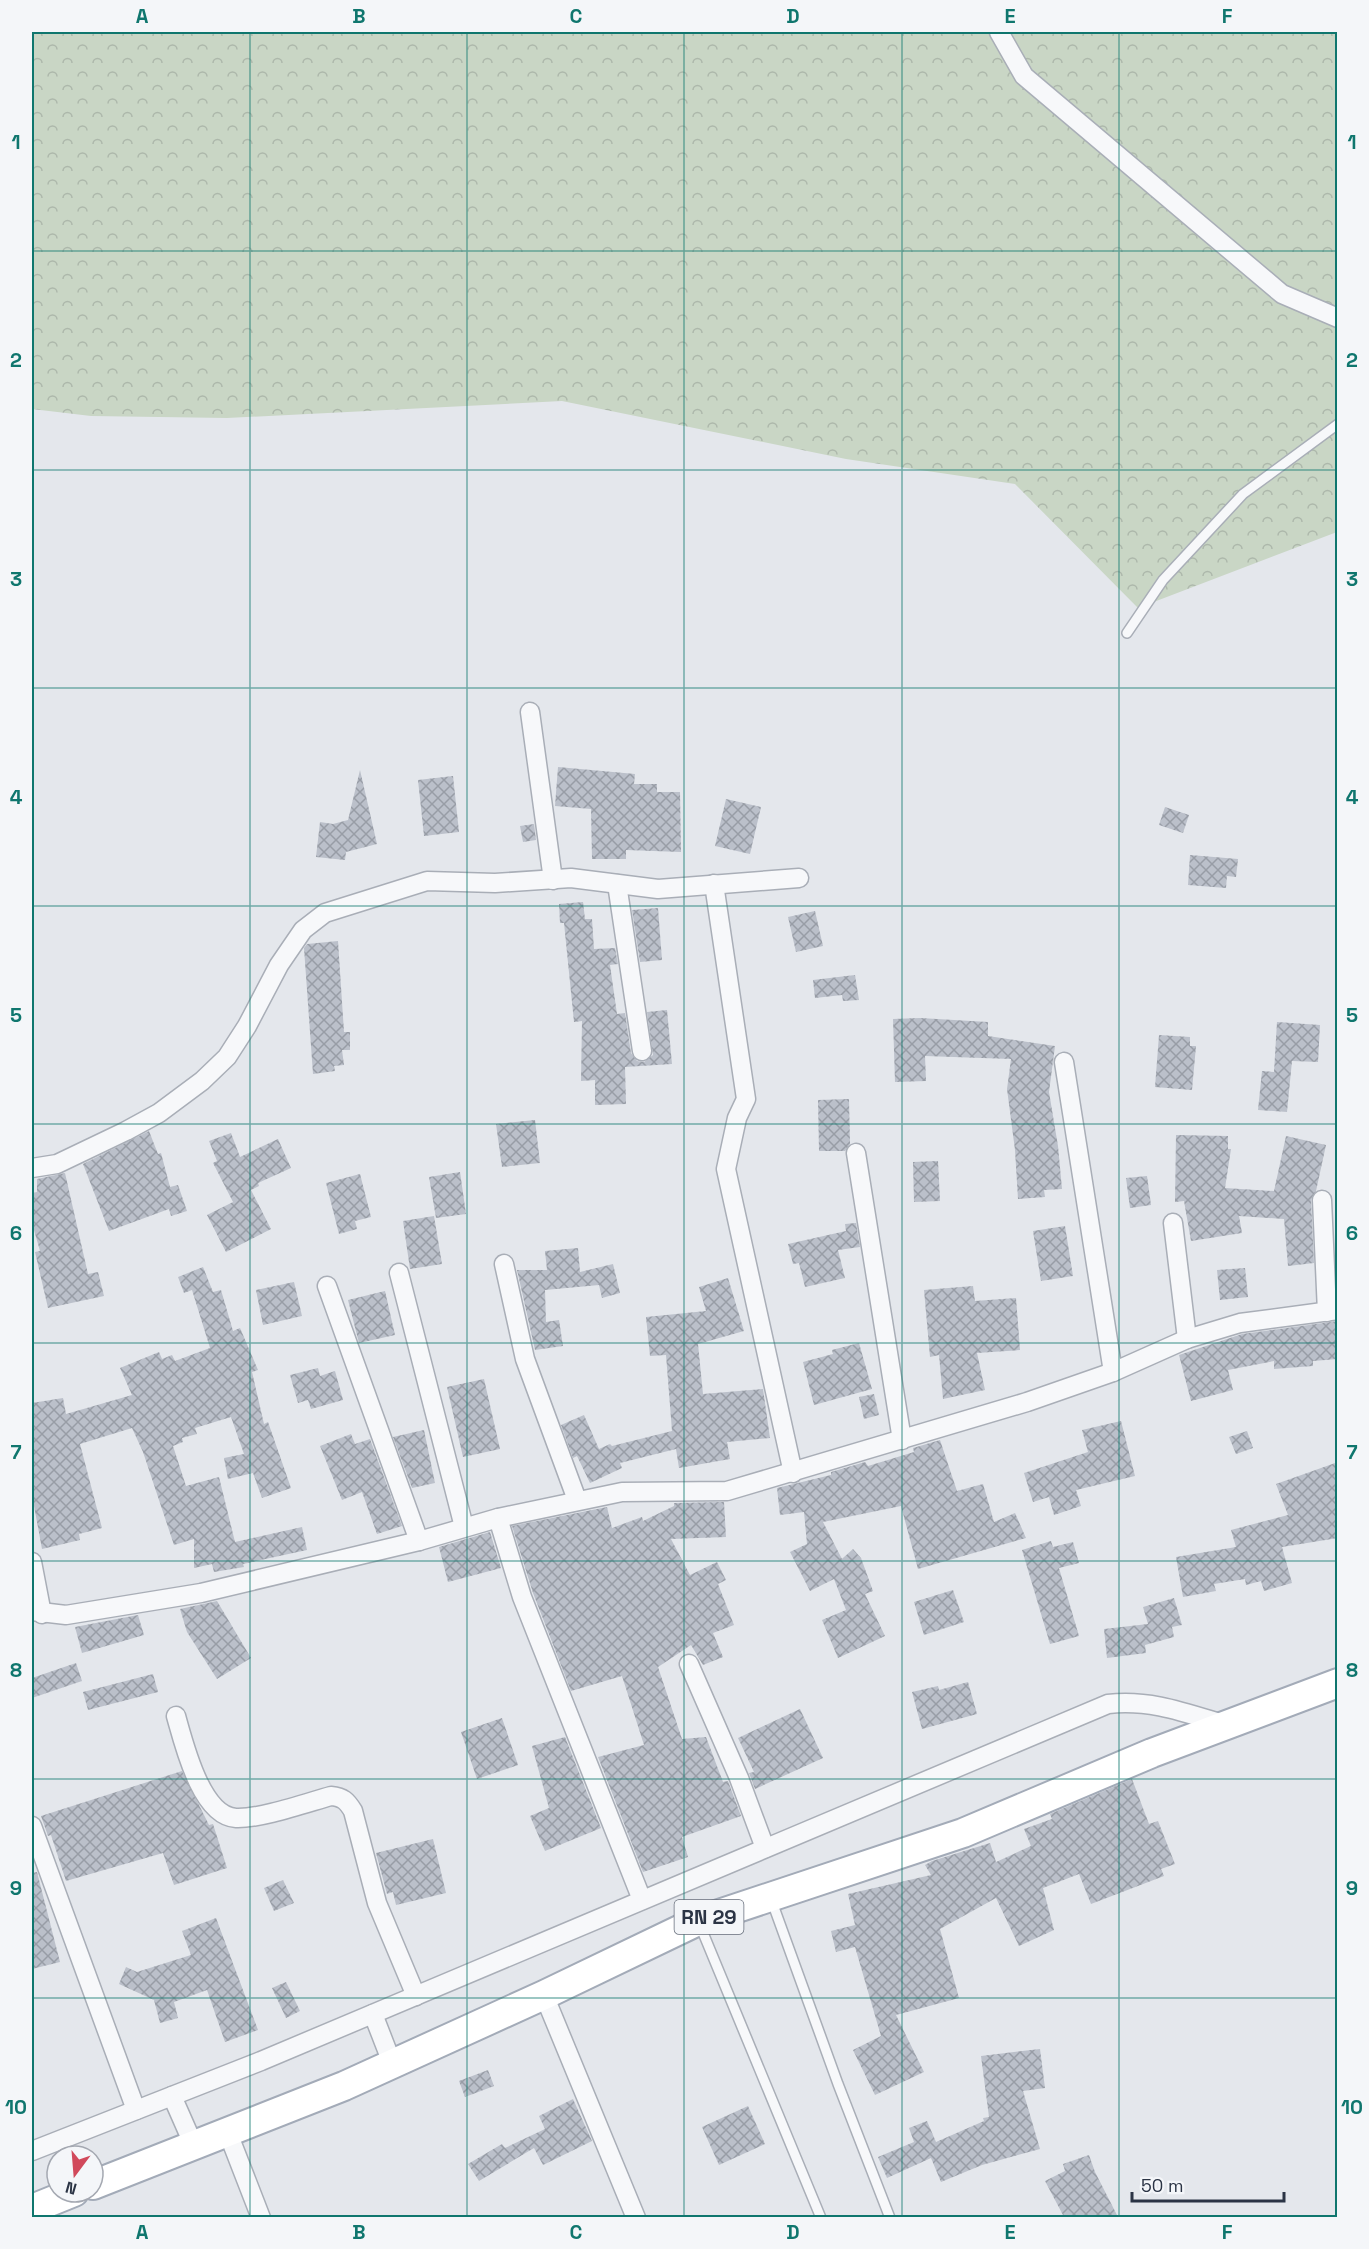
<svg xmlns="http://www.w3.org/2000/svg" width="1369" height="2249" font-family="'Space Grotesk',sans-serif">
<defs>
<pattern id="forest-crowns" width="20" height="18" patternUnits="userSpaceOnUse" patternTransform="scale(1.5)"><rect width="20" height="18" fill="#c9d6c5"/><path d="M2 6a3 3 0 1 1 6 0M12 15a3 3 0 1 1 6 0" fill="none" stroke="#adb8ab"/></pattern>
<pattern id="building-cross-hatch" width="8" height="8" patternUnits="userSpaceOnUse" patternTransform="scale(1.5)"><rect width="8" height="8" fill="#bbc0ca"/><path d="M0 0l8 8M0 8l8-8" fill="none" stroke="#989da6"/></pattern>
</defs>
<rect width="100%" height="100%" fill="#e4e7ec"/>
<!-- forest -->
<polygon fill="url(#forest-crowns)" points="32,32 1337,32 1337,532 1138,608 1015,484 846,459 562,401 227,418 91,416 32,409"/>
<!-- building -->
<g fill="url(#building-cross-hatch)">
<polygon points="558,767 635,774 634,784 657,784 657,792 680,792 681,852 626,850 626,859 592,859 591,809 555,806"/>
<polygon points="360,770 377,844 346,852 345,860 316,857 320,822 333,824 348,820"/>
<polygon points="453,776 459,832 424,836 418,780"/>
<polygon points="726,799 761,807 750,854 715,846"/>
<polygon points="1165,807 1189,815 1183,833 1159,825"/>
<polygon points="534,824 536,840 523,842 520,826"/>
<polygon points="1190,855 1238,859 1236,877 1227,876 1226,888 1188,885"/>
<polygon points="583,902 585,919 592,919 594,949 615,948 618,964 610,965 617,1014 625,1013 631,1053 637,1061 644,1062 653,1055 647,1012 667,1010 672,1064 625,1067 626,1104 595,1105 595,1080 581,1081 582,1021 574,1022 564,923 560,923 559,904"/>
<polygon points="658,908 662,960 640,962 632,910"/>
<polygon points="815,911 823,946 796,952 788,917"/>
<polygon points="338,941 344,1032 350,1032 350,1050 342,1050 344,1065 334,1066 335,1071 313,1074 304,948 307,944"/>
<polygon points="855,975 859,1000 843,1001 842,995 815,998 813,980"/>
<polygon points="920,1018 988,1022 988,1036 1055,1046 1049,1092 1058,1146 1062,1189 1044,1190 1045,1197 1018,1199 1015,1150 1007,1089 1011,1059 925,1056 926,1081 895,1082 893,1019"/>
<polygon points="1277,1022 1320,1025 1318,1062 1292,1061 1287,1112 1258,1110 1262,1071 1274,1072"/>
<polygon points="1159,1035 1190,1037 1190,1046 1196,1046 1192,1090 1155,1087"/>
<polygon points="849,1099 850,1144 845,1151 819,1151 818,1100"/>
<polygon points="535,1120 540,1163 502,1167 496,1124"/>
<polygon points="149,1131 158,1154 161,1153 170,1187 178,1185 187,1211 171,1216 169,1209 109,1231 83,1164"/>
<polygon points="231,1133 240,1157 278,1139 291,1168 258,1183 259,1186 251,1190 271,1229 226,1252 207,1215 233,1202 213,1163 217,1161 209,1141"/>
<polygon points="1176,1135 1228,1136 1228,1149 1231,1149 1225,1188 1274,1191 1286,1136 1326,1145 1316,1191 1311,1200 1314,1263 1288,1266 1284,1219 1239,1216 1242,1233 1191,1241 1184,1201 1175,1202"/>
<polygon points="938,1161 940,1201 914,1202 913,1162"/>
<polygon points="460,1172 466,1214 436,1218 429,1177"/>
<polygon points="65,1173 88,1274 98,1272 104,1296 48,1308 35,1252 40,1251 32,1223 32,1193 37,1192 37,1179"/>
<polygon points="360,1174 371,1217 355,1221 357,1229 339,1234 326,1183"/>
<polygon points="1147,1176 1151,1205 1130,1208 1126,1178"/>
<polygon points="434,1216 442,1264 410,1269 403,1221"/>
<polygon points="856,1223 860,1247 838,1250 845,1278 805,1287 799,1263 793,1264 788,1244 846,1231 845,1224"/>
<polygon points="1065,1226 1073,1276 1041,1281 1033,1231"/>
<polygon points="578,1248 580,1272 613,1264 620,1293 602,1298 599,1285 545,1290 546,1322 559,1320 563,1346 535,1350 517,1270 547,1270 545,1251"/>
<polygon points="203,1267 213,1292 221,1290 233,1331 240,1328 258,1370 252,1372 264,1424 268,1422 291,1488 262,1498 253,1473 228,1479 224,1458 244,1454 231,1417 195,1428 197,1434 182,1438 183,1442 173,1446 186,1486 219,1477 235,1542 302,1527 307,1550 243,1564 244,1567 214,1572 212,1564 194,1568 194,1539 174,1545 143,1452 132,1428 80,1444 102,1528 79,1534 80,1540 42,1549 32,1495 32,1403 63,1398 66,1414 132,1395 120,1368 159,1352 162,1359 172,1355 175,1361 210,1348 192,1290 184,1293 178,1277"/>
<polygon points="1245,1268 1248,1297 1220,1300 1217,1270"/>
<polygon points="728,1278 744,1331 698,1344 703,1394 763,1389 770,1438 727,1442 730,1459 679,1468 676,1449 620,1463 622,1468 590,1483 577,1456 573,1458 561,1425 584,1415 599,1449 610,1444 612,1446 672,1431 666,1355 650,1356 646,1317 706,1311 699,1287"/>
<polygon points="294,1282 302,1316 263,1325 256,1290"/>
<polygon points="973,1286 975,1301 1016,1298 1020,1350 977,1353 985,1390 943,1399 939,1355 930,1357 924,1290"/>
<polygon points="385,1291 395,1335 359,1343 348,1300"/>
<polygon points="1338,1321 1338,1359 1313,1361 1313,1366 1274,1369 1274,1361 1228,1370 1233,1390 1191,1401 1179,1355 1242,1334"/>
<polygon points="859,1343 872,1389 814,1405 803,1362 833,1354 832,1350"/>
<polygon points="318,1368 320,1376 335,1371 343,1400 311,1409 308,1400 298,1403 290,1375"/>
<polygon points="484,1379 500,1449 463,1457 447,1387"/>
<polygon points="874,1394 879,1415 864,1419 859,1397"/>
<polygon points="1121,1421 1135,1476 1076,1490 1081,1506 1054,1515 1049,1497 1033,1502 1024,1473 1088,1452 1082,1430"/>
<polygon points="424,1430 435,1483 412,1488 393,1437"/>
<polygon points="1247,1431 1253,1448 1236,1454 1229,1437"/>
<polygon points="351,1434 355,1444 370,1439 402,1526 377,1534 362,1492 342,1500 320,1446"/>
<polygon points="940,1440 957,1491 983,1484 994,1522 1015,1513 1026,1538 918,1569 901,1506 823,1522 842,1559 853,1549 861,1558 873,1591 865,1594 885,1636 838,1658 822,1620 846,1610 834,1579 810,1591 790,1552 807,1544 804,1512 780,1515 777,1488 831,1475 831,1472 865,1462 868,1466 914,1452 913,1448"/>
<polygon points="1338,1462 1338,1538 1282,1547 1292,1583 1264,1591 1261,1581 1246,1585 1245,1579 1214,1584 1216,1591 1183,1597 1176,1557 1236,1547 1231,1530 1288,1515 1276,1484"/>
<polygon points="724,1502 726,1537 671,1539 690,1575 717,1562 726,1580 718,1584 734,1625 713,1633 723,1657 703,1665 691,1645 658,1667 682,1739 706,1737 723,1782 728,1781 741,1816 682,1837 688,1857 643,1872 598,1757 644,1745 622,1676 571,1691 533,1593 512,1526 607,1507 612,1528 642,1517 643,1521 674,1506 674,1503"/>
<polygon points="490,1532 501,1568 448,1582 439,1547"/>
<polygon points="1051,1541 1053,1547 1073,1542 1079,1563 1059,1568 1079,1636 1050,1644 1022,1550"/>
<polygon points="953,1590 964,1622 924,1635 914,1602"/>
<polygon points="1174,1598 1182,1625 1172,1627 1174,1637 1145,1645 1146,1653 1107,1658 1104,1629 1148,1624 1143,1607"/>
<polygon points="217,1601 251,1658 217,1679 187,1632 180,1609"/>
<polygon points="138,1615 144,1635 82,1653 75,1627"/>
<polygon points="76,1663 82,1681 32,1698 32,1678"/>
<polygon points="153,1674 158,1692 88,1710 83,1692"/>
<polygon points="968,1682 977,1714 922,1729 912,1692 938,1686 939,1690"/>
<polygon points="800,1709 823,1758 755,1789 749,1773 754,1772 738,1738"/>
<polygon points="502,1718 518,1765 477,1779 461,1732"/>
<polygon points="565,1737 601,1828 545,1851 530,1816 549,1808 532,1746"/>
<polygon points="182,1771 209,1825 213,1824 227,1868 174,1885 163,1853 66,1881 51,1835 48,1836 41,1816"/>
<polygon points="1132,1779 1149,1824 1158,1821 1175,1864 1161,1869 1164,1876 1091,1904 1079,1874 1043,1888 1054,1930 1019,1946 996,1898 940,1929 959,1998 896,2015 924,2072 875,2095 853,2050 881,2036 855,1947 836,1952 831,1931 855,1925 848,1894 931,1875 925,1865 932,1861 990,1843 996,1862 1031,1846 1024,1829 1052,1819 1050,1814"/>
<polygon points="433,1839 446,1893 396,1905 393,1892 387,1894 376,1853"/>
<polygon points="37,1872 60,1962 32,1969 32,1873"/>
<polygon points="283,1880 294,1903 274,1911 264,1888"/>
<polygon points="216,1918 258,2030 225,2042 207,1990 174,2002 178,2018 160,2023 154,2000 119,1984 126,1967 137,1972 191,1955 182,1931"/>
<polygon points="286,1982 300,2011 286,2018 272,1988"/>
<polygon points="1040,2049 1045,2088 1023,2091 1040,2149 982,2165 941,2182 931,2158 887,2178 878,2157 914,2142 909,2128 927,2121 936,2142 984,2121 983,2118 989,2117 981,2056"/>
<polygon points="488,2070 494,2086 465,2097 459,2081"/>
<polygon points="573,2099 592,2141 543,2165 534,2148 479,2181 468,2164 502,2144 505,2148 545,2129 539,2116"/>
<polygon points="748,2106 765,2144 719,2165 702,2127"/>
<polygon points="1089,2155 1095,2172 1118,2217 1064,2217 1045,2181 1065,2171 1063,2164"/>
</g>
<g fill="none" stroke-linecap="round" stroke-linejoin="round">
<!-- service casing -->
<g stroke="#a9aeb7" stroke-width="12">
<g id="service">
<polyline points="1127,633 1163,580 1243,494 1338,424"/>
<polyline points="771,1899 838,2084 890,2218"/>
<polyline points="699,1923 821,2218"/>
</g>
</g>
<!-- minor casing -->
<g stroke="#a9aeb7" stroke-width="21">
<g id="minor">
<polyline points="999,32 1024,76 1282,294 1338,318"/>
<polyline points="530,712 553,880"/>
<polyline points="617,884 642,1051"/>
<polyline points="714,884 746,1099 737,1118 726,1169 793,1473"/>
<polyline points="1064,1062 1113,1372"/>
<polyline points="856,1153 902,1440"/>
<polyline points="32,1168 57,1164 126,1131 159,1113 202,1081 227,1057 247,1026 279,965 303,930 325,913 427,881 495,883 571,878 658,889 799,878"/>
<polyline points="1322,1200 1327,1312"/>
<polyline points="1173,1223 1187,1339"/>
<polyline points="504,1264 525,1359 577,1500"/>
<polyline points="399,1273 464,1527"/>
<polyline points="327,1286 419,1541"/>
<polyline points="498,1518 522,1597 642,1900"/>
<polyline points="32,1562 42,1614"/>
<polyline points="32,1611 66,1615 201,1593 419,1541 498,1518 622,1492 727,1491 1027,1402 1113,1372 1187,1339 1240,1323 1338,1310"/>
<polyline points="689,1664 739,1778 765,1848"/>
<path d="M 176,1716 C 184,1744 201,1816 236,1818 C 260,1819 306,1803 331,1796 C 343,1797 347,1801 353,1811 L 377,1903 L 416,1996"/>
<polyline points="32,1826 136,2110"/>
<polyline points="544,1995 636,2218"/>
<polyline points="373,2014 392,2063"/>
<polyline points="172,2096 194,2146"/>
<polyline points="228,2133 261,2218"/>
<path d="M 32,2151 L 261,2061 L 1108,1704 C 1150,1699 1186,1713 1226,1725"/>
</g>
</g>
<!-- primary casing -->
<g stroke="#a3abb8" stroke-width="32">
<g id="primary">
<polyline points="93,2185 344,2086 544,1995 698,1921 963,1833 1152,1753 1338,1683"/>
<polyline points="32,2209 74,2192"/>
</g>
</g>
<!-- service -->
<use href="#service" stroke="#f7f8fa" stroke-width="9"/>
<!-- minor -->
<use href="#minor" stroke="#f7f8fa" stroke-width="18"/>
<!-- primary -->
<use href="#primary" stroke="#fff" stroke-width="28"/>
</g>
<!-- grid -->
<path fill="none" stroke="#0f766e" stroke-width="1.5" stroke-opacity="0.55" d="M 250,32 L 250,2218M 467,32 L 467,2218M 684,32 L 684,2218M 902,32 L 902,2218M 1119,32 L 1119,2218M 32,251 L 1338,251M 32,470 L 1338,470M 32,688 L 1338,688M 32,906 L 1338,906M 32,1124 L 1338,1124M 32,1343 L 1338,1343M 32,1561 L 1338,1561M 32,1779 L 1338,1779M 32,1998 L 1338,1998"/>
<g text-anchor="middle" dominant-baseline="central" stroke-width="4.5" stroke-linejoin="round" paint-order="stroke">
<!-- shield labels -->
<rect fill="#f4f6f9" stroke="#676e7b" stroke-width="1.5" x="674.5" y="1900" width="69" height="34" rx="4.5"/>
<g font-size="20" font-weight="bold" fill="#2b3445">
<text x="709" y="1917">RN 29</text>
</g>
</g>
<!-- border -->
<rect width="1369" height="2249" fill="none" stroke="#f4f6f9" stroke-width="66"/>
<!-- north arrow -->
<g transform="translate(75 2174) rotate(196)"><circle r="28" fill="#f4f6f9" stroke="#a4a8b1" stroke-width="1.5"/>
<path d="M0-4.5L10 22L0 15L-10 22Z" fill="#d1495b"/>
<text y="-9" font-size="16" font-weight="bold" text-anchor="middle" fill="#2b3445">N</text>
</g>
<!-- scale -->
<path d="M1132 2192v9h152v-9" fill="none" stroke="#2b3445" stroke-width="3"/>
<text x="1141" y="2192" font-size="18" fill="#2b3445" stroke="#f4f6f9" stroke-width="4.5" paint-order="stroke">50 m</text>
<rect x="33" y="33" width="1303" height="2183" fill="none" stroke="#0f766e" stroke-width="2"/>
<g font-size="20" text-anchor="middle" font-weight="bold" fill="#0f766e">
<text x="142" y="23">A</text>
<text x="359" y="23">B</text>
<text x="576" y="23">C</text>
<text x="793" y="23">D</text>
<text x="1010" y="23">E</text>
<text x="1227" y="23">F</text>
<text x="16" y="149">1</text>
<text x="1352" y="149">1</text>
<text x="16" y="367">2</text>
<text x="1352" y="367">2</text>
<text x="16" y="586">3</text>
<text x="1352" y="586">3</text>
<text x="16" y="804">4</text>
<text x="1352" y="804">4</text>
<text x="16" y="1022">5</text>
<text x="1352" y="1022">5</text>
<text x="16" y="1240">6</text>
<text x="1352" y="1240">6</text>
<text x="16" y="1459">7</text>
<text x="1352" y="1459">7</text>
<text x="16" y="1677">8</text>
<text x="1352" y="1677">8</text>
<text x="16" y="1895">9</text>
<text x="1352" y="1895">9</text>
<text x="16" y="2114">10</text>
<text x="1352" y="2114">10</text>
<text x="142" y="2239">A</text>
<text x="359" y="2239">B</text>
<text x="576" y="2239">C</text>
<text x="793" y="2239">D</text>
<text x="1010" y="2239">E</text>
<text x="1227" y="2239">F</text>
</g>
</svg>
